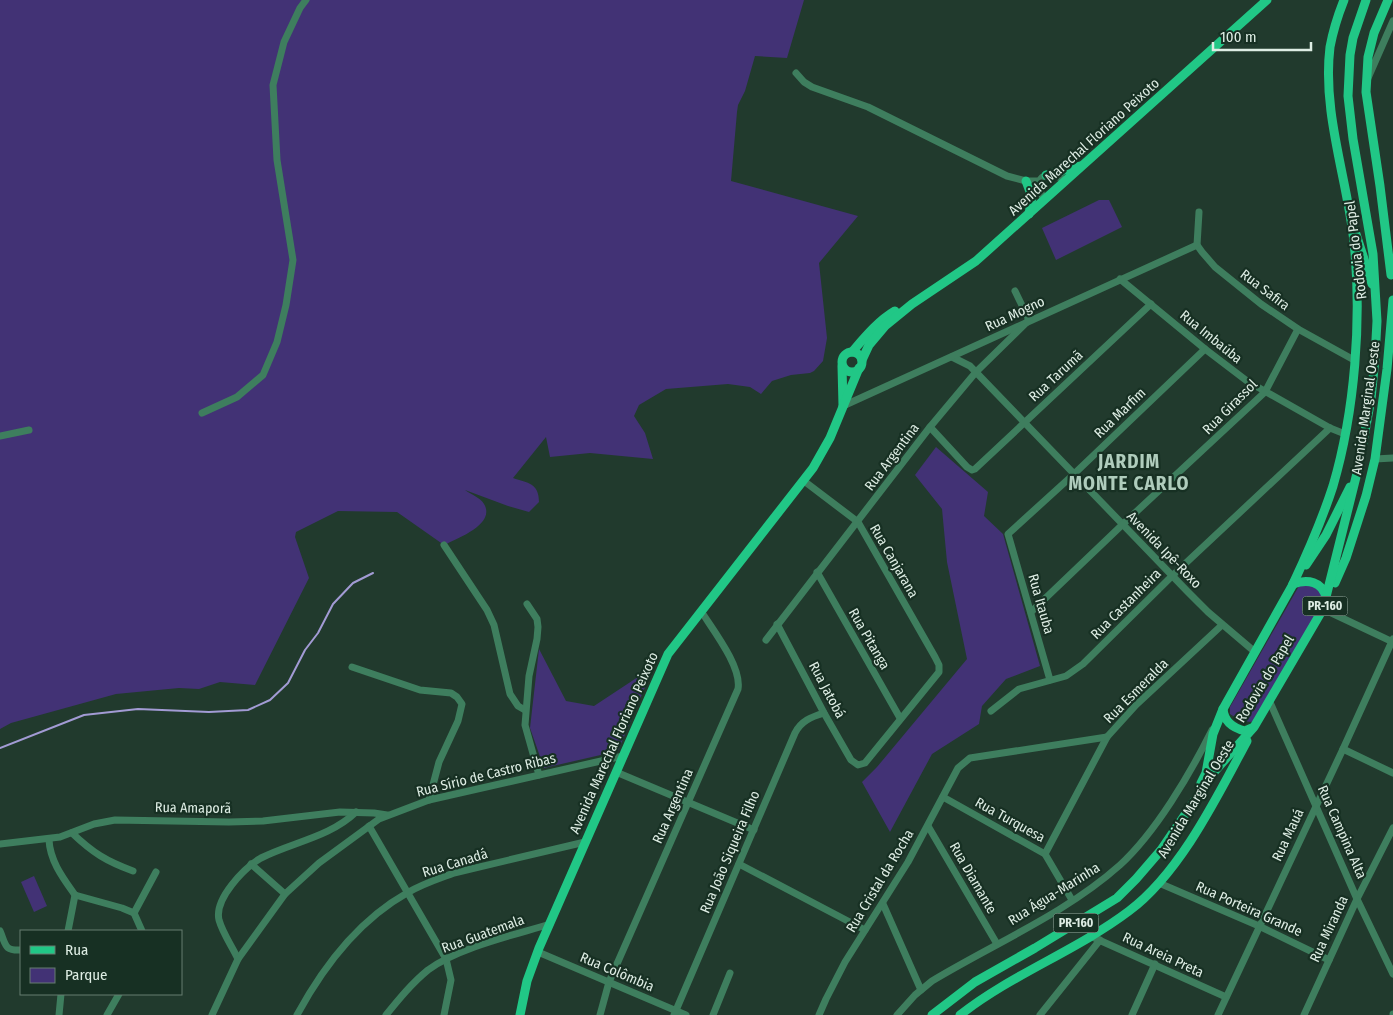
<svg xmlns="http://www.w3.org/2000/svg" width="1393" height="1015" font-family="'Fira Sans Condensed',sans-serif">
<rect width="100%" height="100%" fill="#213a2d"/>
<!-- green -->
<g fill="#423275">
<path d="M 0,0 L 804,0 L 787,58 L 755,56 L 745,91 L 738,105 L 737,112 L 731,181 L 858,216 L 819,263 L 827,338 L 823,361 L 814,371 L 810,373 L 791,375 L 772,381 L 761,394 L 750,387 L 728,384 L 666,389 L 639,405 L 634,416 L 645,433 L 653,459 L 590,453 L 550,457 L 546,437 L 513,478 C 528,483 539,483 539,502 L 529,512 L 508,506 L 465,490 C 470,494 481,498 484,504 C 496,524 458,538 444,545 L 397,512 L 338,511 L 296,532 L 295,537 L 309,578 L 255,685 L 220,682 L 199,689 L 179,688 L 116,694 L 11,723 L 0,729 Z"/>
<polygon points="1099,200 1109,200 1122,227 1056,260 1042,228"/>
<polygon points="936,447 988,492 984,516 1003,534 1040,666 1006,679 982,706 979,724 932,754 890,832 862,782 877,767 967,659 947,562 942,509 915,475"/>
<polygon points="1303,585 1316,586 1326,598 1253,722 1241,721 1230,714 1230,707 1299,586"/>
<polygon points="539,649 566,701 594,706 641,675 651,673 618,751 544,768 530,728"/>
<polygon points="34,876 47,906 34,912 21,882"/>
</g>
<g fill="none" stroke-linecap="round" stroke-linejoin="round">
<!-- stream -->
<polyline stroke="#a29bd4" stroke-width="2" points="0,748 84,715 138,709 209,712 248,710 270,700 288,683 305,650 318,633 333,604 353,583 373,573"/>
<!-- minor -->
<g stroke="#3e7e5e" stroke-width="7">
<polyline points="796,73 804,82 812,87 868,107 1007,176 1026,181 1038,181"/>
<polyline points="1368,78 1393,21"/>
<path d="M 1044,200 C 1033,176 1043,170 1066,180"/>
<polyline points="1199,212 1197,245 1202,252 1215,267 1261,304 1298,329 1354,360"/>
<polyline points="1120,279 1205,349 1247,381 1330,428 1345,434"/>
<polyline points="1015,291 1029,320"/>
<polyline points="952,357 970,366 1187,591 1208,612 1255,652"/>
<polyline points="843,406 1197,245"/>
<polyline points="202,413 237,397 263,375 277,342 286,305 293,260 277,160 273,85 284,42 300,8 306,0"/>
<polyline points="930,427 967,467 972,470 975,469 1151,304"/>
<polyline points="0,436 29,430"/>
<polyline points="1375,459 1393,458"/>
<polyline points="444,545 487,610 494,625 510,694 518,706 525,710"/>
<polyline points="817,572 900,718"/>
<polyline points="527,604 537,619 538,627 537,639 529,676 525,725 539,775"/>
<polyline points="1323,609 1393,642"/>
<polyline points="1031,612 1122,525 1265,392 1298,329"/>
<polyline points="777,624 824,713 851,760 858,765 865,763 939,672 939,665 935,657 858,522 804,481"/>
<polyline points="766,640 930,427 976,372 1029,320"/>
<polyline points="352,667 420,690 451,693 457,697 462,704 458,721 439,762 429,800"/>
<polyline points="1050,680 1008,534 1074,474 1205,349"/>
<polyline points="1269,700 1357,899 1393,974"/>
<polyline points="991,711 1019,689 1066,676 1083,664 1172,576 1330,428"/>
<polyline points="1343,749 1393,773"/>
<polyline points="616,772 754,830"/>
<polyline points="943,797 1045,854 1072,900"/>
<polyline points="369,826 446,959 451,980 444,1015"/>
<polyline points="928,826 997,944"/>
<path d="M 72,833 C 93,853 106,861 133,871"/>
<path d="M 49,840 C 50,861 63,878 75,895 L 122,908 L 134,913 L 142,931"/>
<polyline points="0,844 60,837 94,824 115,820 229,822 263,821 340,812 374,813 387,815"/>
<polyline points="1045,854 1107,737"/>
<polyline points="251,864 285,894"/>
<polyline points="739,864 865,930"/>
<polyline points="1159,883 1259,926 1329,960"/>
<polyline points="883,904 921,990"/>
<polyline points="134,913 156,872"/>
<path d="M 0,931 C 6,945 4,951 21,950"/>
<polyline points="68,931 75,895"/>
<polyline points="1090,936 1226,997"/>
<polyline points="538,952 686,1015"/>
<path d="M 238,959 C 232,946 223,934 219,920 C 214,899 244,868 261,858 C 293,842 330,837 356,812"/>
<polyline points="59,1015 61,994"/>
<polyline points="107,1015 119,994"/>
<polyline points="212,1015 238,959 285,894 319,863 379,819 429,800 623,756"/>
<path d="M 297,1015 C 323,967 359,920 407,893 C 422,884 438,879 454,873 L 585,842"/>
<path d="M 386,1015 C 399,999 412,983 428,970 C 457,948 514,935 550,924"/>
<path d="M 600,1015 L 609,982 L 738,689 C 742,667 713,630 701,611"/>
<path d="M 674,1015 L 795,733 C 801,721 811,717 824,713"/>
<polyline points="713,1015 730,973"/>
<polyline points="819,1015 826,999 845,962 908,862 958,768 970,758 1107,737 1136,705 1222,625"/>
<path d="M 897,1015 L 915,995 L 932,981 C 995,943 1065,914 1120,865 C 1156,832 1190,774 1212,730"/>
<polyline points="1040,1015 1100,940"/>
<polyline points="1132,1015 1155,964"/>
<polyline points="1218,1015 1343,749 1393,639"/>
<polyline points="1304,1015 1357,899 1393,828"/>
<polyline points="1393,1015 1393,1014"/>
</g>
<!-- major -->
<g stroke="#21c786" stroke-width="9">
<polyline points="1388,0 1374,33 1368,57 1366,92 1380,186 1391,275"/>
<polyline points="1046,175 1080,166"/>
<polyline points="1026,181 1032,197 1029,214"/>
<polyline points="1356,234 1372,284"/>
<circle cx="852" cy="362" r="10"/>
<path d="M 852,352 C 865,337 878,321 895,311"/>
<polyline points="862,360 869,345 885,326 912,304 976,261 1267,0"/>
<polyline points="842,366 843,406"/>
<polyline points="1306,565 1326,535 1350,487"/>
<polyline points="1335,583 1346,558 1366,496 1375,459 1387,369 1393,300"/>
<path d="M 1293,584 C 1308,552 1322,520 1333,486 C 1355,411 1362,319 1354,242 C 1347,178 1322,112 1330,47 C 1333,31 1338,15 1344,0"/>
<path d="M 1293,584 C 1307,579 1323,581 1326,598"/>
<path d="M 1223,709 C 1224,721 1233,728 1245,731 L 1252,728"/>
<polyline points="1201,783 1206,773 1213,734 1223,709 1296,579"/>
<polyline points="520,1015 527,981 539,948 668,654 813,468 830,438 859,368"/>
<polyline points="932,1015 975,982 1035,948 1117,898 1136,879 1161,850 1214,772 1254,727 1323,609 1358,469 1371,399 1375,358 1377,321 1373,254 1353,139 1348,96 1350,55 1353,38 1366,0"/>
<path d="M 960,1015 C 1012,974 1076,951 1129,911 C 1180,873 1217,797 1247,741"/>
</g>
</g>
<g text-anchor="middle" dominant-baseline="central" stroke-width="4.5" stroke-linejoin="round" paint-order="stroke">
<!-- shield labels -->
<g fill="#173023" stroke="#a2b4aa" stroke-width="1">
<rect x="1302.5" y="596.5" width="45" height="19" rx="4"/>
<rect x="1053.5" y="913.5" width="45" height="19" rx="4"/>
</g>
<g font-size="12" font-weight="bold" fill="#deede4">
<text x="1325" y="606">PR-160</text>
<text x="1076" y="923">PR-160</text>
</g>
<!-- street labels -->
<g font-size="14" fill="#deede4" stroke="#173023">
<text transform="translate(1084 147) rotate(-42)">Avenida Marechal Floriano Peixoto</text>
<text transform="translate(1356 250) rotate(-97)">Rodovia do Papel</text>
<text transform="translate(1265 290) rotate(37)">Rua Safira</text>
<text transform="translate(1015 314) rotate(-25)">Rua Mogno</text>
<text transform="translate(1211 337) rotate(39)">Rua Imbaúba</text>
<text transform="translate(1056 376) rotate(-43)">Rua Tarumã</text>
<text transform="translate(1230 407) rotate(-45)">Rua Girassol</text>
<text transform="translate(1366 408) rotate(-82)">Avenida Marginal Oeste</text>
<text transform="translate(1120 413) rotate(-44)">Rua Marfim</text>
<text transform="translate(892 457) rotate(-53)">Rua Argentina</text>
<text transform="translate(1164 550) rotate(46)">Avenida Ipê-Roxo</text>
<text transform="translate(894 561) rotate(60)">Rua Canjarana</text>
<text transform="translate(1041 604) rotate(74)">Rua Itauba</text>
<text transform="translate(1126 604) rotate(-45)">Rua Castanheira</text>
<text transform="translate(869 639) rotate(60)">Rua Pitanga</text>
<text transform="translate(1265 679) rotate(-59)">Rodovia do Papel</text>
<text transform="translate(827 690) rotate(62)">Rua Jatobá</text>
<text transform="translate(1136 691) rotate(-45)">Rua Esmeralda</text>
<text transform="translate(614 743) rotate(-66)">Avenida Marechal Floriano Peixoto</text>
<text transform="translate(486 775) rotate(-14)">Rua Sírio de Castro Ribas</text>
<text transform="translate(1196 799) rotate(-59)">Avenida Marginal Oeste</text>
<text transform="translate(673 806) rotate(-66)">Rua Argentina</text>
<text transform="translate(193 808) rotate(1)">Rua Amaporã</text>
<text transform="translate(1010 820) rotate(29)">Rua Turquesa</text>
<text transform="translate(1342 832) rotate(66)">Rua Campina Alta</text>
<text transform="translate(1288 835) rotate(-65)">Rua Mauá</text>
<text transform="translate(730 852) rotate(-67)">Rua João Siqueira Filho</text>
<text transform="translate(455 863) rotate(-17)">Rua Canadá</text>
<text transform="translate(973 878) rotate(60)">Rua Diamante</text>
<text transform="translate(880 881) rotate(-59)">Rua Cristal da Rocha</text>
<text transform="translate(1054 894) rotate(-32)">Rua Água-Marinha</text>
<text transform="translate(1249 909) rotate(24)">Rua Porteira Grande</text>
<text transform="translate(1329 929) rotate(-65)">Rua Miranda</text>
<text transform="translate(483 934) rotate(-20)">Rua Guatemala</text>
<text transform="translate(1163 955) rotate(25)">Rua Areia Preta</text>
<text transform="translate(617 972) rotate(23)">Rua Colômbia</text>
</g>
<!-- district labels -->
<g font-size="19" font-weight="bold" letter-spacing="1" fill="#afccbc" stroke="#173023">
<text x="1129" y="461">JARDIM<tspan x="1129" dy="22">MONTE CARLO</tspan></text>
</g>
</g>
<!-- legend -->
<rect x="20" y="930" width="162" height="65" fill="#173023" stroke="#677c70"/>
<rect x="30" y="946" width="25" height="8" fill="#21c786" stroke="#677c70"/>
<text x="65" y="955" font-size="15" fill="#deede4">Rua</text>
<rect x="30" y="968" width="25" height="15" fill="#423275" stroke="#677c70"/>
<text x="65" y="980" font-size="15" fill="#deede4">Parque</text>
<!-- scale -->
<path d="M1213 42v8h98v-8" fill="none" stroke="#deede4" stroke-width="2.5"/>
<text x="1220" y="42" font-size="15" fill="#deede4" stroke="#173023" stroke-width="4" paint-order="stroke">100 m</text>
</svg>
